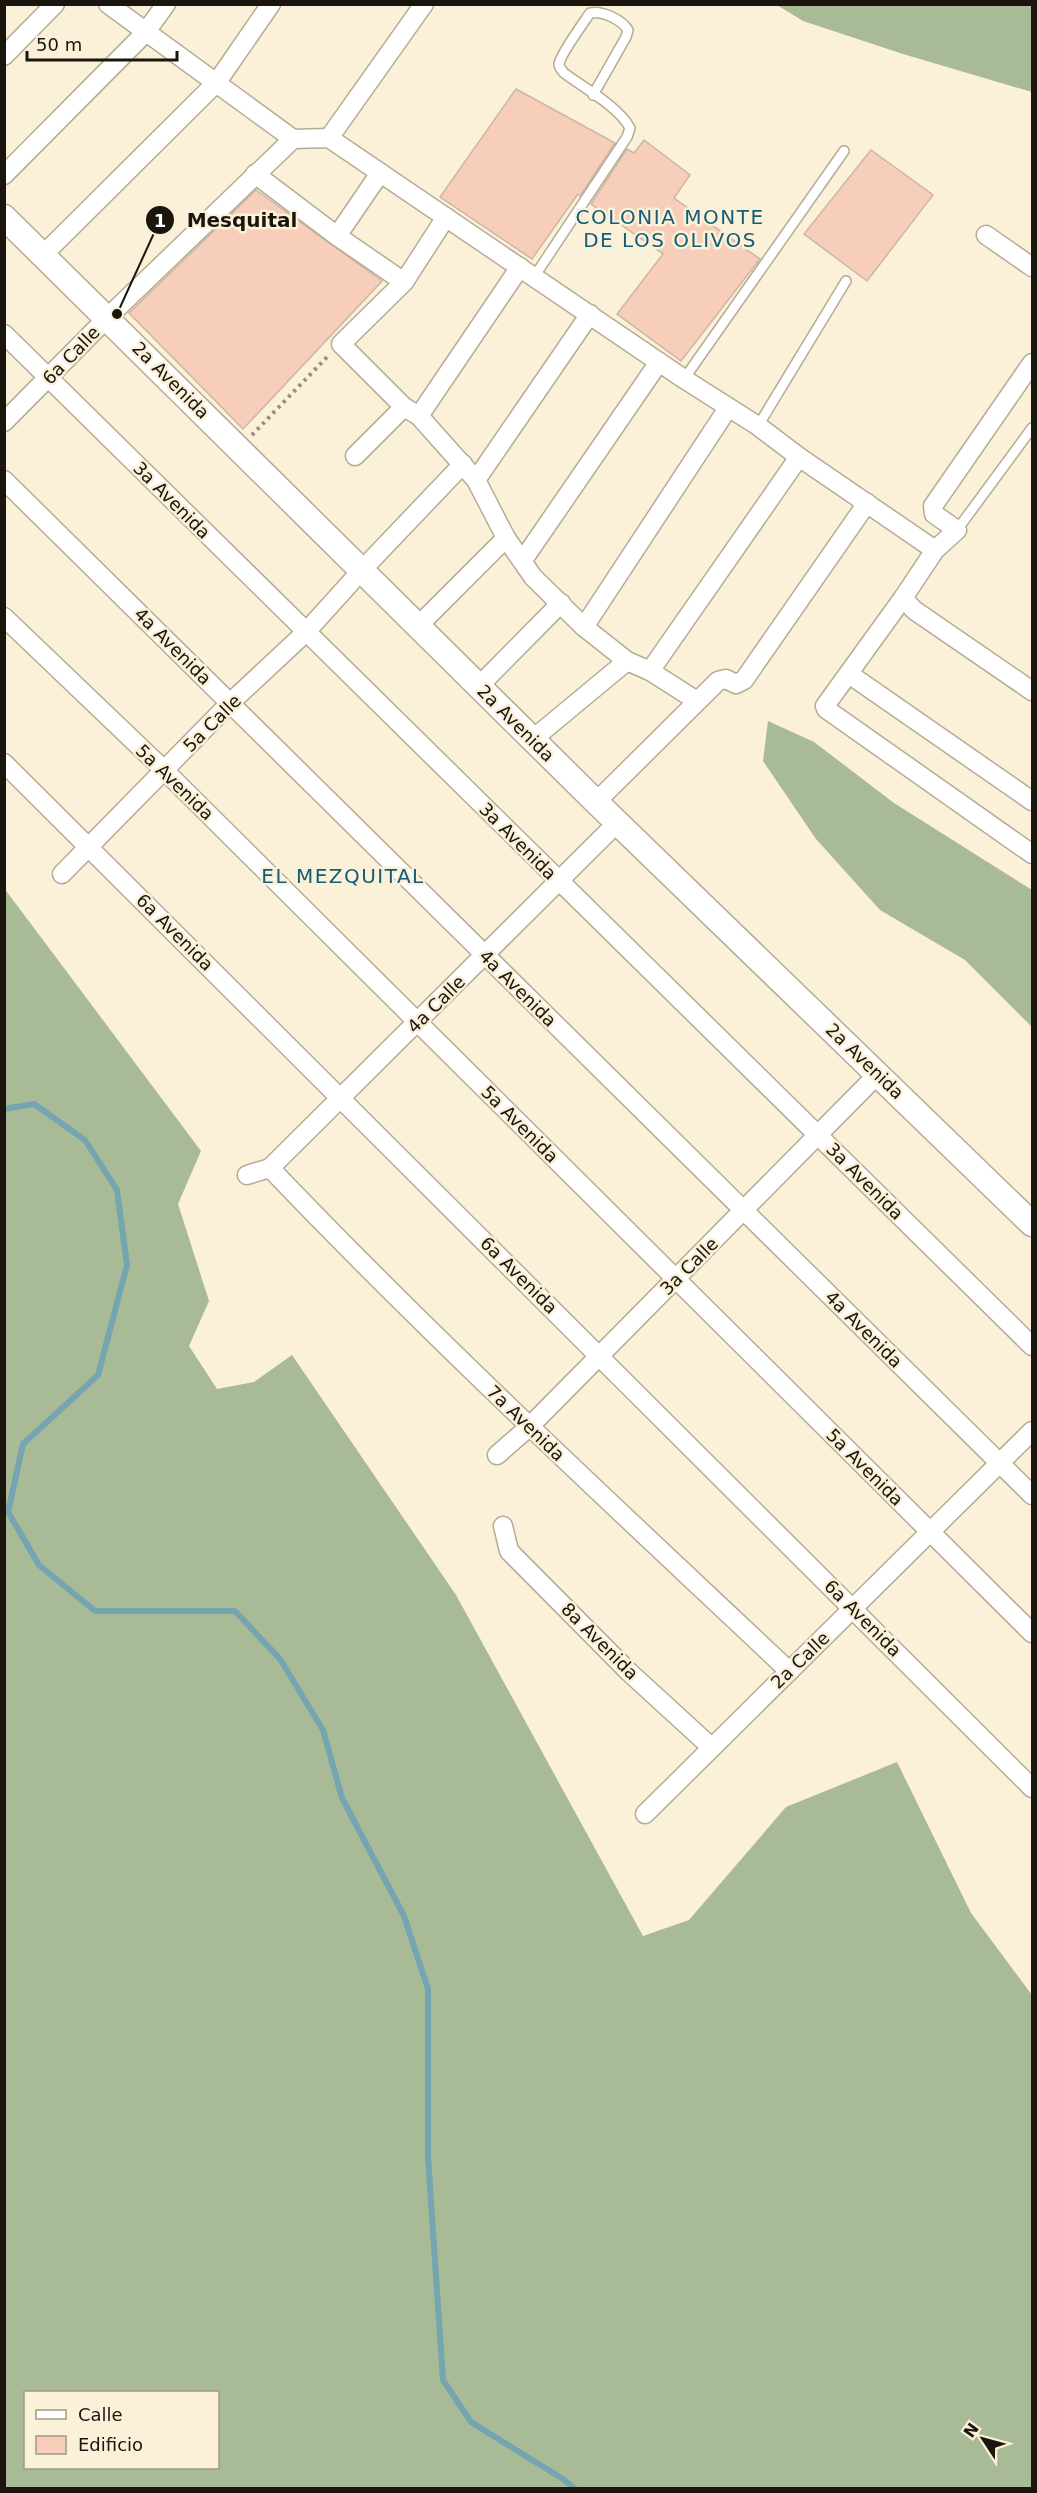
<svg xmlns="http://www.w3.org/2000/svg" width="1037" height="2493" font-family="'DejaVu Sans',sans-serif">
<rect width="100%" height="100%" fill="#fbf0d8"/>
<!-- forest -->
<g fill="#a8ba96" fill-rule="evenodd">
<polygon points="777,5 1032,5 1032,92 903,54 803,21"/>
<polygon points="768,721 814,742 894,803 1032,890 1032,1027 965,960 880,910 816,839 763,761"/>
<path d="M 4,888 L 201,1151 L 178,1204 L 209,1301 L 189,1346 L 217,1389 L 254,1382 L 292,1355 L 456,1595 L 643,1936 L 689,1920 L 786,1807 L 897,1762 L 971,1913 L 1032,1995 L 1032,2488 L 5,2488 ZM 26,2392 L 218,2392 L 218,2468 L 26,2468 Z"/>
</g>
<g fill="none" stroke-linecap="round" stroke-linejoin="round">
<!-- stream -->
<polyline stroke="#76a5b2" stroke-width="6" points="4,1109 34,1104 85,1140 117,1190 127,1265 98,1375 23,1444 8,1512 39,1565 95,1611 235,1611 280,1659 323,1730 342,1798 404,1916 428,1989 428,2157 443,2380 471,2422 563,2479 574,2488"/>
</g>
<!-- building -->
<g fill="#f7ceb9" stroke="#cdb5a8" stroke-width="1.5">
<polygon points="516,89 615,143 580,196 578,194 532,259 440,197"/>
<polygon points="644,140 690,175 674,198 760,259 681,361 617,314 663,254 591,204 627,149 634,153"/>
<polygon points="871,150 933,195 867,281 804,234"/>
<polygon points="256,190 382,281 243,429 129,313"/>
</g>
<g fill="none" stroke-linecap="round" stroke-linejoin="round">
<!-- lane casing -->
<g stroke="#b6ac95" stroke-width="12">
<g id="lane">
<path d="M 534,277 L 627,137 L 630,128 C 619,107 584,88 564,73 C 562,70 559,68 559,64 C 560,55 584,22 590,13 C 602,10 622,20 628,30 L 626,37 L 593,95"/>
<polyline points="684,379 844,151"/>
<polyline points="758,426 846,281"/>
<polyline points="957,530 1032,428"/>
</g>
</g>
<!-- street casing -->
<g stroke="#b6ac95" stroke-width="21">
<g id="street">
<polyline points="108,4 293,139 329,138 684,379 758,426 799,457 935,550"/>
<polyline points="4,56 55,4"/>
<polyline points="329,138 424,4"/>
<polyline points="255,174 337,236 404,282"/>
<polyline points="4,175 145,33 166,4"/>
<polyline points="446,217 404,282 341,344 404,407 419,416 476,480 506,538 533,577 584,627 627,661 650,671 697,701"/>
<polyline points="986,235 1032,267"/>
<polyline points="337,236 380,173"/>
<polyline points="43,255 217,82 271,4"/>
<polyline points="4,334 1032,1346"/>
<polyline points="1032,363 933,506 934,514 957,530 935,550 903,598 825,706 826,709 1032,854"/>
<polyline points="419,416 520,267"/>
<polyline points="4,422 108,317 293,139"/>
<polyline points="355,456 404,407"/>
<polyline points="4,480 1032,1495"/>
<polyline points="476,480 590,314"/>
<polyline points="523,560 659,362"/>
<polyline points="903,598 914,610 1032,691"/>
<polyline points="4,617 164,770 1032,1633"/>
<polyline points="418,626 506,538"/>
<polyline points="584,627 728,408"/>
<polyline points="650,671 799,457"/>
<polyline points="849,674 1032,801"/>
<polyline points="479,686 561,603"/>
<polyline points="533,739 627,661"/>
<polyline points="4,763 1032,1788"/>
<polyline points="596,802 718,681 726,679 736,684 744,680 867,503"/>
<polyline points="62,874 230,703 306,632 361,571 463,464"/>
<path d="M 270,1168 C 436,1342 614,1506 789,1671"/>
<polyline points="247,1175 270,1168 618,822"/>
<polyline points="497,1455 529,1427 878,1074"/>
<polyline points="503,1526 509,1551 629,1672 711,1747"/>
<polyline points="645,1814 1032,1431"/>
</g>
</g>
<!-- secondary casing -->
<g stroke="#b6ac95" stroke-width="27">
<polyline id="secondary" points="4,217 596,802 1032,1224"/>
</g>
<!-- path -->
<polyline stroke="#958d7d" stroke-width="4" stroke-dasharray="3 4.5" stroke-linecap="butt" points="252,435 328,356"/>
<!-- lane -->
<use href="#lane" stroke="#fff" stroke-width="9"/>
<!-- street -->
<use href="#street" stroke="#fff" stroke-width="18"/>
<!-- secondary -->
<use href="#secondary" stroke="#fff" stroke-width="24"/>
</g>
<g text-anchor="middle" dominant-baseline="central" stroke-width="5" stroke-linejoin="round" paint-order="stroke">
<!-- street labels -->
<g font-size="18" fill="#1a160e" stroke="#fbf0d8">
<text transform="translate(71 355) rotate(-46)">6a Calle</text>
<text transform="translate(171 380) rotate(45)">2a Avenida</text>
<text transform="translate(172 500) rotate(45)">3a Avenida</text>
<text transform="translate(173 646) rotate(45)">4a Avenida</text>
<text transform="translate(212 723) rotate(-45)">5a Calle</text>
<text transform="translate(516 723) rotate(45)">2a Avenida</text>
<text transform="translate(175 782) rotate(44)">5a Avenida</text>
<text transform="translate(518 841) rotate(45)">3a Avenida</text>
<text transform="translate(175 932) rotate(45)">6a Avenida</text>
<text transform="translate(518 988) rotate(45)">4a Avenida</text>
<text transform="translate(436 1004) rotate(-45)">4a Calle</text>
<text transform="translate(865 1061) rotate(44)">2a Avenida</text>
<text transform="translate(520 1124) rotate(45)">5a Avenida</text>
<text transform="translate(865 1181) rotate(45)">3a Avenida</text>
<text transform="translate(689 1266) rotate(-45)">3a Calle</text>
<text transform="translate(519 1275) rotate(45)">6a Avenida</text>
<text transform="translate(864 1329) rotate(45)">4a Avenida</text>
<text transform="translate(526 1423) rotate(44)">7a Avenida</text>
<text transform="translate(865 1467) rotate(45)">5a Avenida</text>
<text transform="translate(863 1618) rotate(45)">6a Avenida</text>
<text transform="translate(600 1641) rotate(45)">8a Avenida</text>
<text transform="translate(800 1660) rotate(-44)">2a Calle</text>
</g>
<!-- neighbourhood labels -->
<g font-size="20" letter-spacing="1.5" fill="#135d77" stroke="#fbf0d8">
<text x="670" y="217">COLONIA MONTE<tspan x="670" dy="23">DE LOS OLIVOS</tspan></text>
<text x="343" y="876">EL MEZQUITAL</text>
</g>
</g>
<!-- callouts -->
<path fill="none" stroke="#1a160e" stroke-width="2" d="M117 314L160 220"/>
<g fill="#1a160e" stroke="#fbf0d8" stroke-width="2">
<circle cx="117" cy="314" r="6"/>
<circle cx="160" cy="220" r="15"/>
</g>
<g font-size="18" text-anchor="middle" font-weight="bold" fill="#fff">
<text x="160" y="227">1</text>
</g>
<g font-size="20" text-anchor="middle" font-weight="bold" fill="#1a160e" stroke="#fbf0d8" stroke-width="5" stroke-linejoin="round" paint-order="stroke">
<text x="242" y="227">Mesquital</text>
</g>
<!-- border -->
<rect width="1037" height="2493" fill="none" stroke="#1a160e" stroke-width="12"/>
<!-- legend -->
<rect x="24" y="2391" width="195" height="78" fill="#fbf0d8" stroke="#a19987" stroke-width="1.5"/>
<rect x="36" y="2410" width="30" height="9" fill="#ffffff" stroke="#a19987" stroke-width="1.5"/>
<text x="78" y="2421" font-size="18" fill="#1a160e">Calle</text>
<rect x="36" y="2436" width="30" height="18" fill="#f7ceb9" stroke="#a19987" stroke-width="1.5"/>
<text x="78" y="2451" font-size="18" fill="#1a160e">Edificio</text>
<!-- north arrow -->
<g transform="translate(983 2439) rotate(306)" stroke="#fbf0d8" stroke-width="4.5" paint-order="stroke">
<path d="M0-4.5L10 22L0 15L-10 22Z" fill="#1a160e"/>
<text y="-9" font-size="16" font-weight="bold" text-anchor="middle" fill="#1a160e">N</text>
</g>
<!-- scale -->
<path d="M27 51v9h150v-9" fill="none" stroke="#1a160e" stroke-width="3"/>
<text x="36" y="51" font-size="18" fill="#1a160e" stroke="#fbf0d8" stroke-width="4.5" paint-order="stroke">50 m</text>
</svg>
